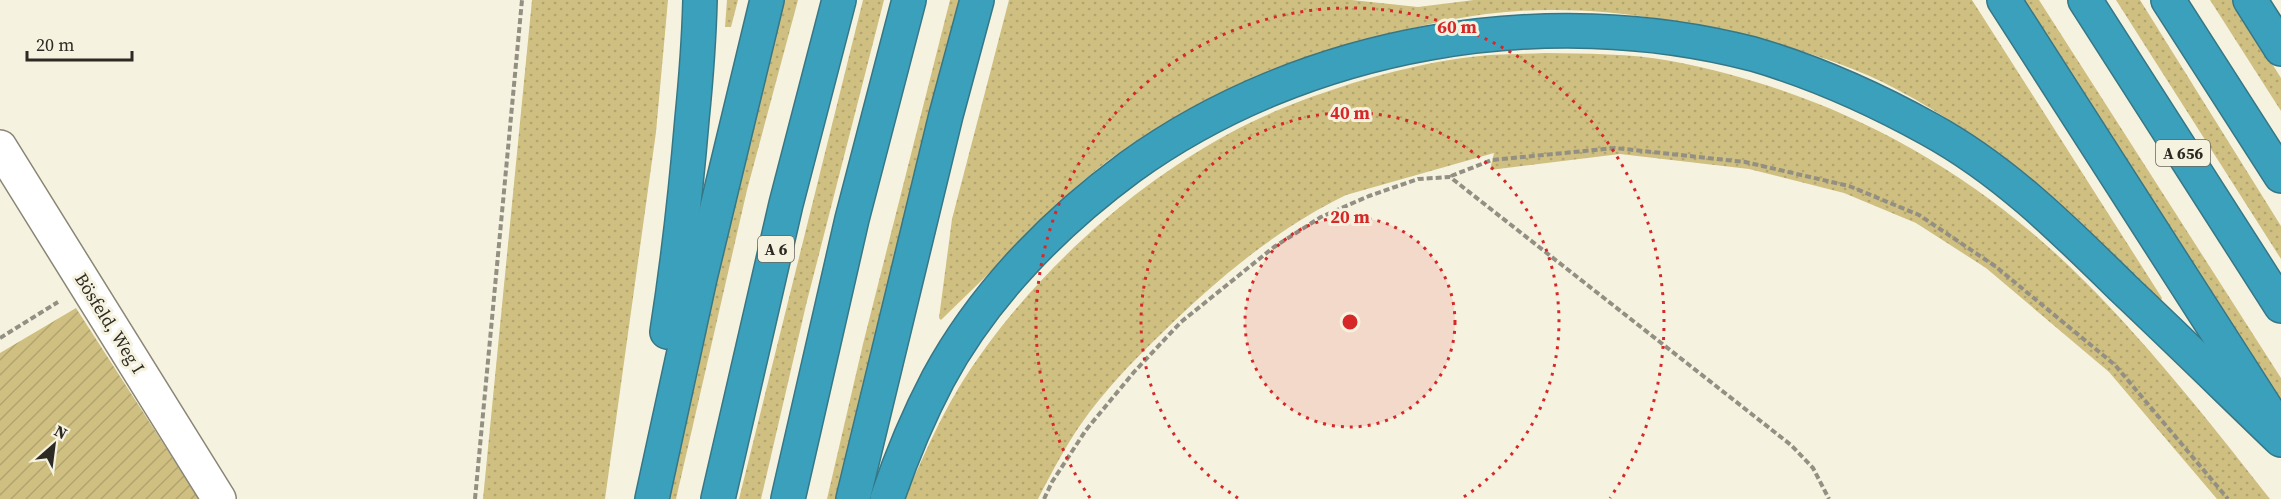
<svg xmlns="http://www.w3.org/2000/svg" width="2281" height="499" font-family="'Source Serif 4',serif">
<defs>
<pattern id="grass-dots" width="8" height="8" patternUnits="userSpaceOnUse" patternTransform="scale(1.5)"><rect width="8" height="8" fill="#cfbf81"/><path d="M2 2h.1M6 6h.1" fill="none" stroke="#b2a46f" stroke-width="1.8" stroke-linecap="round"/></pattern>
<pattern id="garden-furrows" width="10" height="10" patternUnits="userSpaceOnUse" patternTransform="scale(1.5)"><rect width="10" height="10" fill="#cfbf81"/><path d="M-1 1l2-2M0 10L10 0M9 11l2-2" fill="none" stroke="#b2a46f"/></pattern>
</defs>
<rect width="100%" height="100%" fill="#f6f2e0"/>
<!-- grass -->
<g fill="url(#grass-dots)">
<polygon points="532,0 668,0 656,132 605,499 483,499"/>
<polygon points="727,0 738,0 731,27 725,27"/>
<polygon points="781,0 798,0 747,190 676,499 667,499 683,412"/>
<polygon points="863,0 884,0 806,305 761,499 739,499"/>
<polygon points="950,0 965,0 841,499 827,499 863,344"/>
<path d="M 1009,0 L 1352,0 L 1418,7 L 1474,0 L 1972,0 L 2162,298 L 2161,300 L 2158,299 C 2079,218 1997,142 1896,89 C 1853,66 1804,51 1757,39 C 1694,23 1621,10 1556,10 C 1493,9 1429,22 1369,40 C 1280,65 1204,96 1126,148 C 1079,179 1041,221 1001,261 C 982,281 961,300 941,320 L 939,318 L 952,219 Z"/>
<polygon points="2023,0 2039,0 2281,378 2281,405"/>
<polygon points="2116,0 2140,0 2281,226 2281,259"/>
<polygon points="2210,0 2232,0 2281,78 2281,111"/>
<path d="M 1545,53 C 1587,54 1630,53 1671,61 C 1823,90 1957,159 2069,266 C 2143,337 2207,419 2270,499 L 2217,499 L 2109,372 L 1986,268 L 1916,223 L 1844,193 L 1749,169 L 1620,154 L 1490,170 L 1494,153 L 1346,195 C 1276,229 1216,280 1160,335 C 1132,362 1104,391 1081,424 C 1065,447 1051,474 1038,499 L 904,499 C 921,462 937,424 958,389 C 1021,286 1124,190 1230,133 C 1300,95 1411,61 1490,55 C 1508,54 1527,54 1545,53 Z"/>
</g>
<!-- garden -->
<polygon fill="url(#garden-furrows)" points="76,308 199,499 0,499 0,353"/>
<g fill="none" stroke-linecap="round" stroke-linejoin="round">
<!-- minor casing -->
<g stroke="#8a8676" stroke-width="36">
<polyline id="minor" points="0,147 219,499"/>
</g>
<!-- highway casing -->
<g stroke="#367786" stroke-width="36">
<g id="highway">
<polyline points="2004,0 2267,410"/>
<polyline points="2085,0 2281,306"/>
<polyline points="2168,0 2281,176"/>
<polyline points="2250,0 2281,49"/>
<path d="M 667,332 C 678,262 686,190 692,119 C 696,79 699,40 700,0"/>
<polyline points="652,499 700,278 767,0"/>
<polyline points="718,499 786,204 839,0"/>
<polyline points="788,499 852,219 909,0"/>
<polyline points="853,499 946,115 977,0"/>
<path d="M 887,499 C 901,458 918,417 938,379 C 983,295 1054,223 1130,167 C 1305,41 1545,0 1753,54 C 1815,72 1873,98 1929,129 C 2004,170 2064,230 2124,289 C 2177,339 2229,390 2281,440"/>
</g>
</g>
<!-- path -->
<g stroke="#939083" stroke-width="4" stroke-dasharray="6 3" stroke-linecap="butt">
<polyline points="1451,176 1492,160 1615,148 1745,162 1849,186 1919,215 1995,266 2115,365 2228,499"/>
<polyline points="0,338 58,302"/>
<polyline points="475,499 522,0"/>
<polyline points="1044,499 1052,482 1086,430 1134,372 1181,322 1274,247 1321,217 1369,196 1418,179 1450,177 1791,445 1813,468 1829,499"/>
</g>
<!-- minor -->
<use href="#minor" stroke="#fff" stroke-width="33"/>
<!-- highway -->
<use href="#highway" stroke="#3ba0bc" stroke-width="33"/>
</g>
<!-- distance rings -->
<circle cx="1350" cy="322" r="105" fill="#d62828" fill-opacity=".12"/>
<g fill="none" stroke="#d62828" stroke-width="3" stroke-dasharray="3 6">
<circle cx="1350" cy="322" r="105"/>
<path d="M1238 498A209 209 0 1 1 1462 498"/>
<path d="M1090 498A314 314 0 1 1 1610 498"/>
</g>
<g text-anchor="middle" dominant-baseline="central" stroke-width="6" stroke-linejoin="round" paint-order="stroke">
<!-- shield labels -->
<g fill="#f6f2e0" stroke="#69665c" stroke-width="1.5">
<rect x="2156" y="140" width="54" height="26" rx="4.5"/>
<rect x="758" y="236" width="36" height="26" rx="4.5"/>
</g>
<g font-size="16" font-weight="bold" fill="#2c2a23">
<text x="2183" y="153">A 656</text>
<text x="776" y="249">A 6</text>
</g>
<!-- street labels -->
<g font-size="18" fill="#2c2a23" stroke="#f6f2e0">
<text transform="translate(110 323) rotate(58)">Bösfeld, Weg I</text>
</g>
</g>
<circle cx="1350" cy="322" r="9" fill="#d62828" stroke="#f6f2e0" stroke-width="3"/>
<g font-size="18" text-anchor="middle" font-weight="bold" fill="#d62828" stroke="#f6f2e0" stroke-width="6" stroke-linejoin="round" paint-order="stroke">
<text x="1457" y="33">60 m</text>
<text x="1350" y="119">40 m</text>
<text x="1350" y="223">20 m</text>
</g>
<!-- north arrow -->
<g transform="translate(54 445) rotate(28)" stroke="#f6f2e0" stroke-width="4.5" paint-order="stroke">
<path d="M0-4.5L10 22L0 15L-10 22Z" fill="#2c2a23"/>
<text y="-9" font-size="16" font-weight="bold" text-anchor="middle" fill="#2c2a23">N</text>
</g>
<!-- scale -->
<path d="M27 51v9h105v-9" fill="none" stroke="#2c2a23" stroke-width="3"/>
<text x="36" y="51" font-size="18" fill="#2c2a23" stroke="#f6f2e0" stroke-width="4.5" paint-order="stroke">20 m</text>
</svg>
